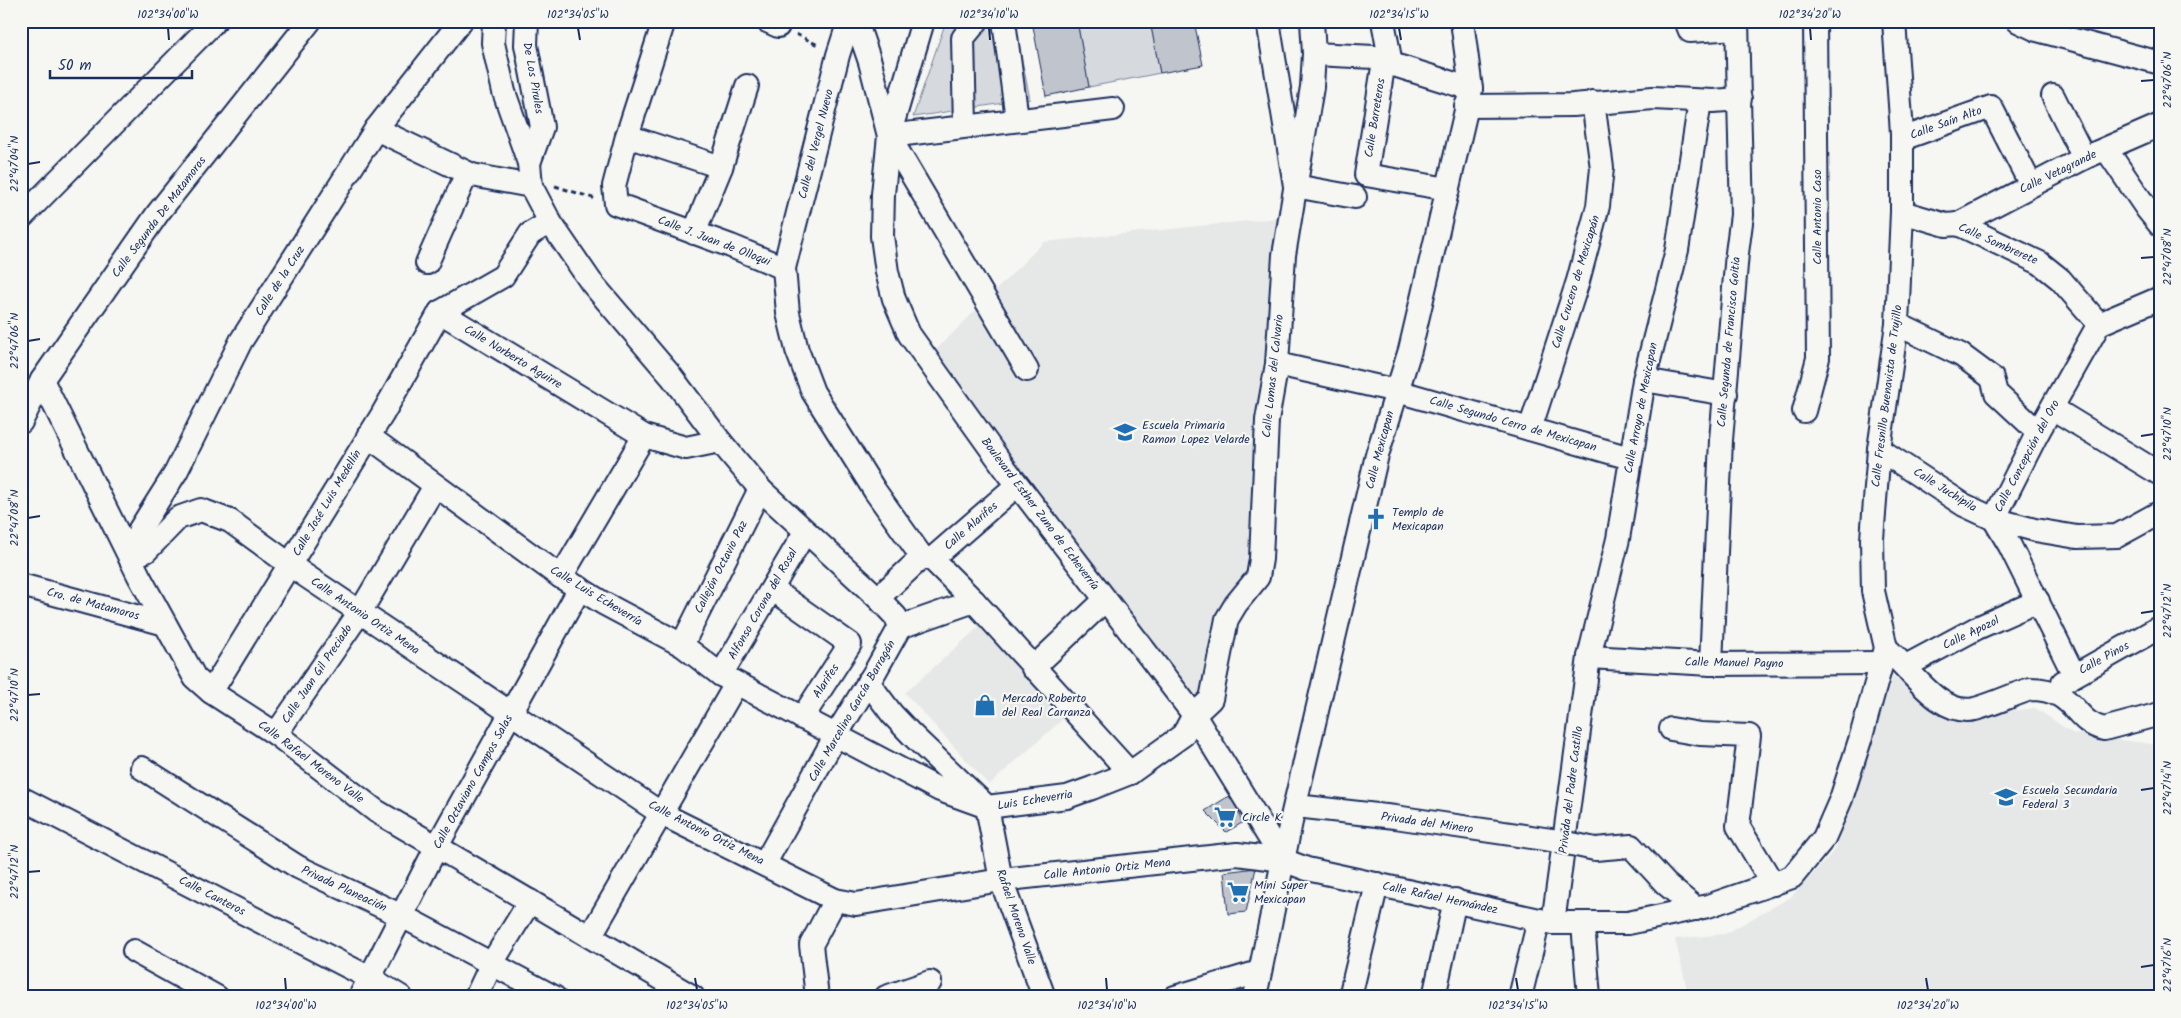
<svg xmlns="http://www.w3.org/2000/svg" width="2181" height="1018" font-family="Kalam,sans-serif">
<rect width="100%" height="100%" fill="#f6f6f2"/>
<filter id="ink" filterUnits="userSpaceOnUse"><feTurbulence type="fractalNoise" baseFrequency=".02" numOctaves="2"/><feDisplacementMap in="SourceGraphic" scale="10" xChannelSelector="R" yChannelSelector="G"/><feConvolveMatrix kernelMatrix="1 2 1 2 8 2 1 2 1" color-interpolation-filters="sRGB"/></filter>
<g filter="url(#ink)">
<!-- built -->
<g fill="#e6e7e7">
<polygon points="1289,217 1258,577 1194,715 926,360 1044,242"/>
<polygon points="981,625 1065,717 989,785 905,693"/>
<polygon points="1893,677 1960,717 2035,708 2074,734 2160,745 2160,997 1689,997 1675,939 1725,934 1791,897 1835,850"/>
</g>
<!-- green -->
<g fill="#d6d9dd" stroke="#78849e">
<polygon points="946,21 1014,21 1030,99 913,117"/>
<polygon points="1077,21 1150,21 1160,73 1089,87"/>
</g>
<!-- building -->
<g fill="#c0c4cd" stroke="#1b2f5e">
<polygon points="1032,21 1077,21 1089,87 1046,96"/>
<polygon points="1150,21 1194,21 1203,65 1160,73"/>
<polygon points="1232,794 1242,823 1226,832 1205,811"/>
<polygon points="1256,868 1246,912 1228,914 1224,872"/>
</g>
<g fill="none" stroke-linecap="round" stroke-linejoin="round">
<!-- minor casing -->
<g stroke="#1b2f5e" stroke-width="26">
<g id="minor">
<polyline points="494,21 493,43 504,92 529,163 531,186 550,222 591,282 671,376 720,441 760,489 878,598 896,617 900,627"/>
<polyline points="527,21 526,45 542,127 529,163"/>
<polyline points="664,21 627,136 614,186 616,204 731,246 784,268"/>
<polyline points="767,21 778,26"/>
<polyline points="849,21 838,55 784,268 788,313 797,350 813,392 875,491 922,557"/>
<polyline points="856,21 870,62 889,136 1027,370"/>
<polyline points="923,21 889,136 883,194 882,236 887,272 894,299 909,334 1004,467 1194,715 1283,860"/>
<polyline points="1004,21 1017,119"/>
<polyline points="1268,21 1295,186 1355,197"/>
<polyline points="1383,21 1391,64"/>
<polyline points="1686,21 1690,31 1737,28"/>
<polyline points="2018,21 2037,30 2160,63"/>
<polyline points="1314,54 1374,57 1391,64 1471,89"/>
<polyline points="1384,61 1366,175 1448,189"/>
<polyline points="2053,96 2084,158"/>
<polyline points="1466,106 1573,105 1653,98 1713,101 1740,99"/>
<polyline points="965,126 963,38 977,21"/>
<polyline points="376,129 472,175 531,186"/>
<polyline points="627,136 721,167"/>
<polyline points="889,136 1113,109"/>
<polyline points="1902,139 1991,107 2031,185"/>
<polyline points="2106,149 2147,209 2160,225"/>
<polyline points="1902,212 1946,225 1958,224 2040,263 2060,279 2099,324"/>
<polyline points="21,218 215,21"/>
<polyline points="1958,224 2084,158 2160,125"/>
<polyline points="694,233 721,167 747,86"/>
<polyline points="427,263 467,173"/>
<polyline points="440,312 644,436 686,448 720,441"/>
<polyline points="440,312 503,276 530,234 550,222"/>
<polyline points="1897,324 1961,355 1992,378 1996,393 2038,432"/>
<polyline points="1277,364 1397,391 1630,458"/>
<polyline points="42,380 139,576 195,678 211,692 276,734 376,811 693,997"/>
<polyline points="1644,380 1726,394"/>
<polyline points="2052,408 2160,474"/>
<polyline points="1804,411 1818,358 1815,21"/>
<polyline points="21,422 42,380 158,213 310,21"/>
<polyline points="1530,429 1578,281 1598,206 1602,168 1593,102"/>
<polyline points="368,436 561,577 603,603 682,645 721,675 940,790 987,807 1067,797 1092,788 1130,773 1183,735 1194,715 1211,699 1227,619 1236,604 1258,577 1261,559 1267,420 1277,364 1284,255 1312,87 1314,54 1312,21"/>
<polyline points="1879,449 1964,505 1994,519 2035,530 2077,537 2117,536 2157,514"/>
<polyline points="922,557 932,559 1017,485"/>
<polyline points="130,558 146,551 178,518 201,510 230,521 303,574 662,814 835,900 856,904 1001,880 1237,854 1283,860 1307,869 1553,923 1628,923 1708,906 1792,877 1824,838 1841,799 1860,740 1886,648 1873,591 1872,539 1879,449 1897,324 1902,212 1902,133 1894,21"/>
<polyline points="130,558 140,529 176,472 241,341 376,129 461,21"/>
<polyline points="932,559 974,601 1130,773"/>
<polyline points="561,577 644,436"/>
<polyline points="21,585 165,624"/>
<polyline points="772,589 850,644 802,718"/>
<polyline points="878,598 922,557"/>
<polyline points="682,645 760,489"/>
<path d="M 1886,648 C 1911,669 1939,717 1975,709 C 1994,704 2012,695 2030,689 C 2077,689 2072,722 2104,729 L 2160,714"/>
<polyline points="1589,657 1711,664 1880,663"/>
<polyline points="1711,664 1721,440 1737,253 1742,215 1737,21"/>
<polyline points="1906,666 1977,628 2038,601"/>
<polyline points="1033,668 1105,600"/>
<polyline points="721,675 805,532"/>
<polyline points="2074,675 2010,546 1994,519 2038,432 2099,324 2160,298"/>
<polyline points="868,682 892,714 912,735 987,807 1001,880 1044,997"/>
<polyline points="2063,682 2160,627"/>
<polyline points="211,692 382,415 440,312"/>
<polyline points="1671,729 1700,734 1749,736 1738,826 1773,884"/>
<polyline points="276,734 360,612 435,486"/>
<polyline points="142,768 298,867 402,916 554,997"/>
<polyline points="21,798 370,978 401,997"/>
<polyline points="1296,806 1395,817 1558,841"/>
<polyline points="1595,849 1631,846 1666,884 1696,909"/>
<polyline points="765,863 836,735 876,670 900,627 974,601"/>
<polyline points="1553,923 1589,657 1618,539 1644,380 1677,250 1700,101"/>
<polyline points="1583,924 1589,997"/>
<polyline points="591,935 736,684"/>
<polyline points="134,951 217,997"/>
<polyline points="360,997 436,848 580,588"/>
<polyline points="476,997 492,963 530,901"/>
<polyline points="817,997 811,945 835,900"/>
<polyline points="886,997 930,982"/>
<polyline points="1175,997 1259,972"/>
<polyline points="1255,997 1292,817 1377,455 1410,350 1471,89 1462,21"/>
<polyline points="1350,997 1377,884"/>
<polyline points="1434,997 1455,900"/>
<polyline points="1520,997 1539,920"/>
</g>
</g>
<!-- path -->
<g stroke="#1b2f5e" stroke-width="3" stroke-dasharray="5 4" stroke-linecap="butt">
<polyline points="796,34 820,46"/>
<polyline points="555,186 596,199"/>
</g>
<!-- minor -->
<use href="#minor" stroke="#f6f6f2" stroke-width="22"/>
<!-- minor-bridge casing -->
<g stroke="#1b2f5e" stroke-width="26" stroke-linecap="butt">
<polyline id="minor-bridge" points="1558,841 1595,849"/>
</g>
<!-- minor-bridge -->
<use href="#minor-bridge" stroke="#f6f6f2" stroke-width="22"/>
</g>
</g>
<!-- ticks -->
<path fill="none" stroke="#1b2f5e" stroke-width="2" d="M 168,28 L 169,40M 578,28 L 580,40M 989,28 L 990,40M 1399,28 L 1401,40M 1810,28 L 1811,40M 2141,81 L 2154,80M 28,164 L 40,162M 2141,258 L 2154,257M 28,341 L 40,339M 2141,436 L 2154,434M 28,518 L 40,516M 2141,613 L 2154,611M 28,695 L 40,694M 2141,790 L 2154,788M 28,872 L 40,871M 2141,967 L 2154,965M 285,978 L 286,990M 695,978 L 697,990M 1106,978 L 1107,990M 1516,978 L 1518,990M 1926,978 L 1928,990"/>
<!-- icons -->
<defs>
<g id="school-bare" transform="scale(1.725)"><path d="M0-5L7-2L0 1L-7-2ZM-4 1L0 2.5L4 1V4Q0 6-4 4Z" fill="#1f6fb2" stroke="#f6f6f2" stroke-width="2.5" paint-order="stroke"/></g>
<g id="church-bare" transform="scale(1.725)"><path d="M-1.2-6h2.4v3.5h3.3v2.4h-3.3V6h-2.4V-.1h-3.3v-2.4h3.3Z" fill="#1f6fb2" stroke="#f6f6f2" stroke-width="2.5" paint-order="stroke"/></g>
<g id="shop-bare" transform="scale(1.725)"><path d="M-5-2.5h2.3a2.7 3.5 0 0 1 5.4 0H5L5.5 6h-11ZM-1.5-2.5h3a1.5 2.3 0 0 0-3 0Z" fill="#1f6fb2" stroke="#f6f6f2" stroke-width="2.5" paint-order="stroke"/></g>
<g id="supermarket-bare" transform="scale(1.725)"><path d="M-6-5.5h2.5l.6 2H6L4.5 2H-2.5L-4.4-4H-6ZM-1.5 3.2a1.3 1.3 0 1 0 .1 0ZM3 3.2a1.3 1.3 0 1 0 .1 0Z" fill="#1f6fb2" stroke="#f6f6f2" stroke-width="2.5" paint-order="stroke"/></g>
</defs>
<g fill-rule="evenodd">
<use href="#school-bare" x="1125" y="432"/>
<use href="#church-bare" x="1376" y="519"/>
<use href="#shop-bare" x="985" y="705"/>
<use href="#school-bare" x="2006" y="797"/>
<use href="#supermarket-bare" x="1225" y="817"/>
<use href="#supermarket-bare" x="1238" y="892"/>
</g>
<g text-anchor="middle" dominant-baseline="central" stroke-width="4.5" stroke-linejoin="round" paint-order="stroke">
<!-- street labels -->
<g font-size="12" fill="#1b2f5e" stroke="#f6f6f2">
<text transform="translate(533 78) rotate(80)">De Los Pirules</text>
<text transform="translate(1375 118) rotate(-81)">Calle Barreteros</text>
<text transform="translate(1946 123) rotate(-20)">Calle Saín Alto</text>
<text transform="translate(816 144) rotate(-76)">Calle del Vergel Nuevo</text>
<text transform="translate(2058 172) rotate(-26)">Calle Vetagrande</text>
<text transform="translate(159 217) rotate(-53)">Calle Segunda De Matamoros</text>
<text transform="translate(1817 217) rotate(-90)">Calle Antonio Caso</text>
<text transform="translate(714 241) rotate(21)">Calle J. Juan de Olloqui</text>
<text transform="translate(1998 244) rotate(24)">Calle Sombrerete</text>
<text transform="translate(280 281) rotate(-57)">Calle de la Cruz</text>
<text transform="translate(1576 282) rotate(-73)">Calle Crucero de Mexicapán</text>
<text transform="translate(1729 342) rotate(-85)">Calle Segunda de Francisco Goitia</text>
<text transform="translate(513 357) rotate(31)">Calle Norberto Aguirre</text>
<text transform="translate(1273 376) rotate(-84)">Calle Lomas del Calvario</text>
<text transform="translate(1887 396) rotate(-83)">Calle Fresnillo Buenavista de Trujillo</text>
<text transform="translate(1641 408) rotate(-79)">Calle Arroyo de Mexicapan</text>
<text transform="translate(1513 424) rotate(16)">Calle Segundo Cerro de Mexicapan</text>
<text transform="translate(1380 450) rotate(-75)">Calle Mexicapan</text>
<text transform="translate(2027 456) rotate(-62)">Calle Concepción del Oro</text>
<text transform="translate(1945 490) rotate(32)">Calle Juchipila</text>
<text transform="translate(327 503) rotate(-59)">Calle José Luis Medellín</text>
<text transform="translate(1040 514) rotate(53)">Boulevard Esther Zuno de Echeverría</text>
<text transform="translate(971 526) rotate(-41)">Calle Alarifes</text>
<text transform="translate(721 567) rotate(-63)">Callejón Octavio Paz</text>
<text transform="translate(596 596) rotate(31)">Calle Luis Echeverría</text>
<text transform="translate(93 604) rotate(15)">Cro. de Matamoros</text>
<text transform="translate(763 604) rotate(-60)">Alfonso Corona del Rosal</text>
<text transform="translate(365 616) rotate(34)">Calle Antonio Ortiz Mena</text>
<text transform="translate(1971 633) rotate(-26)">Calle Apozol</text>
<text transform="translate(2104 658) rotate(-29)">Calle Pinos</text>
<text transform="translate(1734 663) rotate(1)">Calle Manuel Payno</text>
<text transform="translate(317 674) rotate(-56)">Calle Juan Gil Preciado</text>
<text transform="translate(826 681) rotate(-57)">Alarifes</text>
<text transform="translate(852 711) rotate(-60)">Calle Marcelino García Barragán</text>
<text transform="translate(311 762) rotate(37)">Calle Rafael Moreno Valle</text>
<text transform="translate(473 782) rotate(-61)">Calle Octaviano Campos Salas</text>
<text transform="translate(1571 790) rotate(-83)">Privada del Padre Castillo</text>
<text transform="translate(1035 800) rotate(-9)">Luis Echeverria</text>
<text transform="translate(1427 823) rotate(8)">Privada del Minero</text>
<text transform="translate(706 833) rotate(27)">Calle Antonio Ortiz Mena</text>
<text transform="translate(1107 869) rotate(-6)">Calle Antonio Ortiz Mena</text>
<text transform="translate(344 889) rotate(25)">Privada Planeación</text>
<text transform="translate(212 896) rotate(27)">Calle Canteros</text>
<text transform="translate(1440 898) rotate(12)">Calle Rafael Hernández</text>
<text transform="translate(1016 917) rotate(71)">Rafael Moreno Valle</text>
</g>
<!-- poi labels -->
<g font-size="12" fill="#1b2f5e" stroke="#f6f6f2" text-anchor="start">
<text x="1142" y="425">Escuela Primaria<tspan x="1142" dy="14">Ramon Lopez Velarde</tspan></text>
<text x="1392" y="512">Templo de<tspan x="1392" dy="14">Mexicapan</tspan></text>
<text x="1002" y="698">Mercado Roberto<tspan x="1002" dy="14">del Real Carranza</tspan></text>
<text x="2022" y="790">Escuela Secundaria<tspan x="2022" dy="14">Federal 3</tspan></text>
<text x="1242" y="817">Circle K</text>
<text x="1254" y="885">Mini Super<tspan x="1254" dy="14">Mexicapan</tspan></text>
</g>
</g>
<!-- margin -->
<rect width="2181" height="1018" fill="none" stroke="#f6f6f2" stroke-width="55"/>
<!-- scale -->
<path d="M50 70v8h142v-8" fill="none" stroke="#1b2f5e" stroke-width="2.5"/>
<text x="58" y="70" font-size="15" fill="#1b2f5e" stroke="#f6f6f2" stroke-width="4" paint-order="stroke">50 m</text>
<rect x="28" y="28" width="2126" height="962" fill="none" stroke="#1b2f5e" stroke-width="2"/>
<g font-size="12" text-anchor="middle" fill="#1b2f5e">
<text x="168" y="18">102°34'00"W</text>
<text x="578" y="18">102°34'05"W</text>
<text x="989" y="18">102°34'10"W</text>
<text x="1399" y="18">102°34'15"W</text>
<text x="1810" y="18">102°34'20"W</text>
<text transform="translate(2167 80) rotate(-90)" y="4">22°47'06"N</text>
<text transform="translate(14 164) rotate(-90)" y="4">22°47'04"N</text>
<text transform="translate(2167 257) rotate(-90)" y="4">22°47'08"N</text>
<text transform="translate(14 341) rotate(-90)" y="4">22°47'06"N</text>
<text transform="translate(2167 434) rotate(-90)" y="4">22°47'10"N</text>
<text transform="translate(14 518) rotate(-90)" y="4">22°47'08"N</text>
<text transform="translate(2167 611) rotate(-90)" y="4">22°47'12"N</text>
<text transform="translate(14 695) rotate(-90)" y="4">22°47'10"N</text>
<text transform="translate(2167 788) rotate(-90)" y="4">22°47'14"N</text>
<text transform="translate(14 872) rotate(-90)" y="4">22°47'12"N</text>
<text transform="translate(2167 965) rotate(-90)" y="4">22°47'16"N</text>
<text x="286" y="1009">102°34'00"W</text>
<text x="697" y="1009">102°34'05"W</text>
<text x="1107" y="1009">102°34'10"W</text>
<text x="1518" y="1009">102°34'15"W</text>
<text x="1928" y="1009">102°34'20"W</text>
</g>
</svg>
